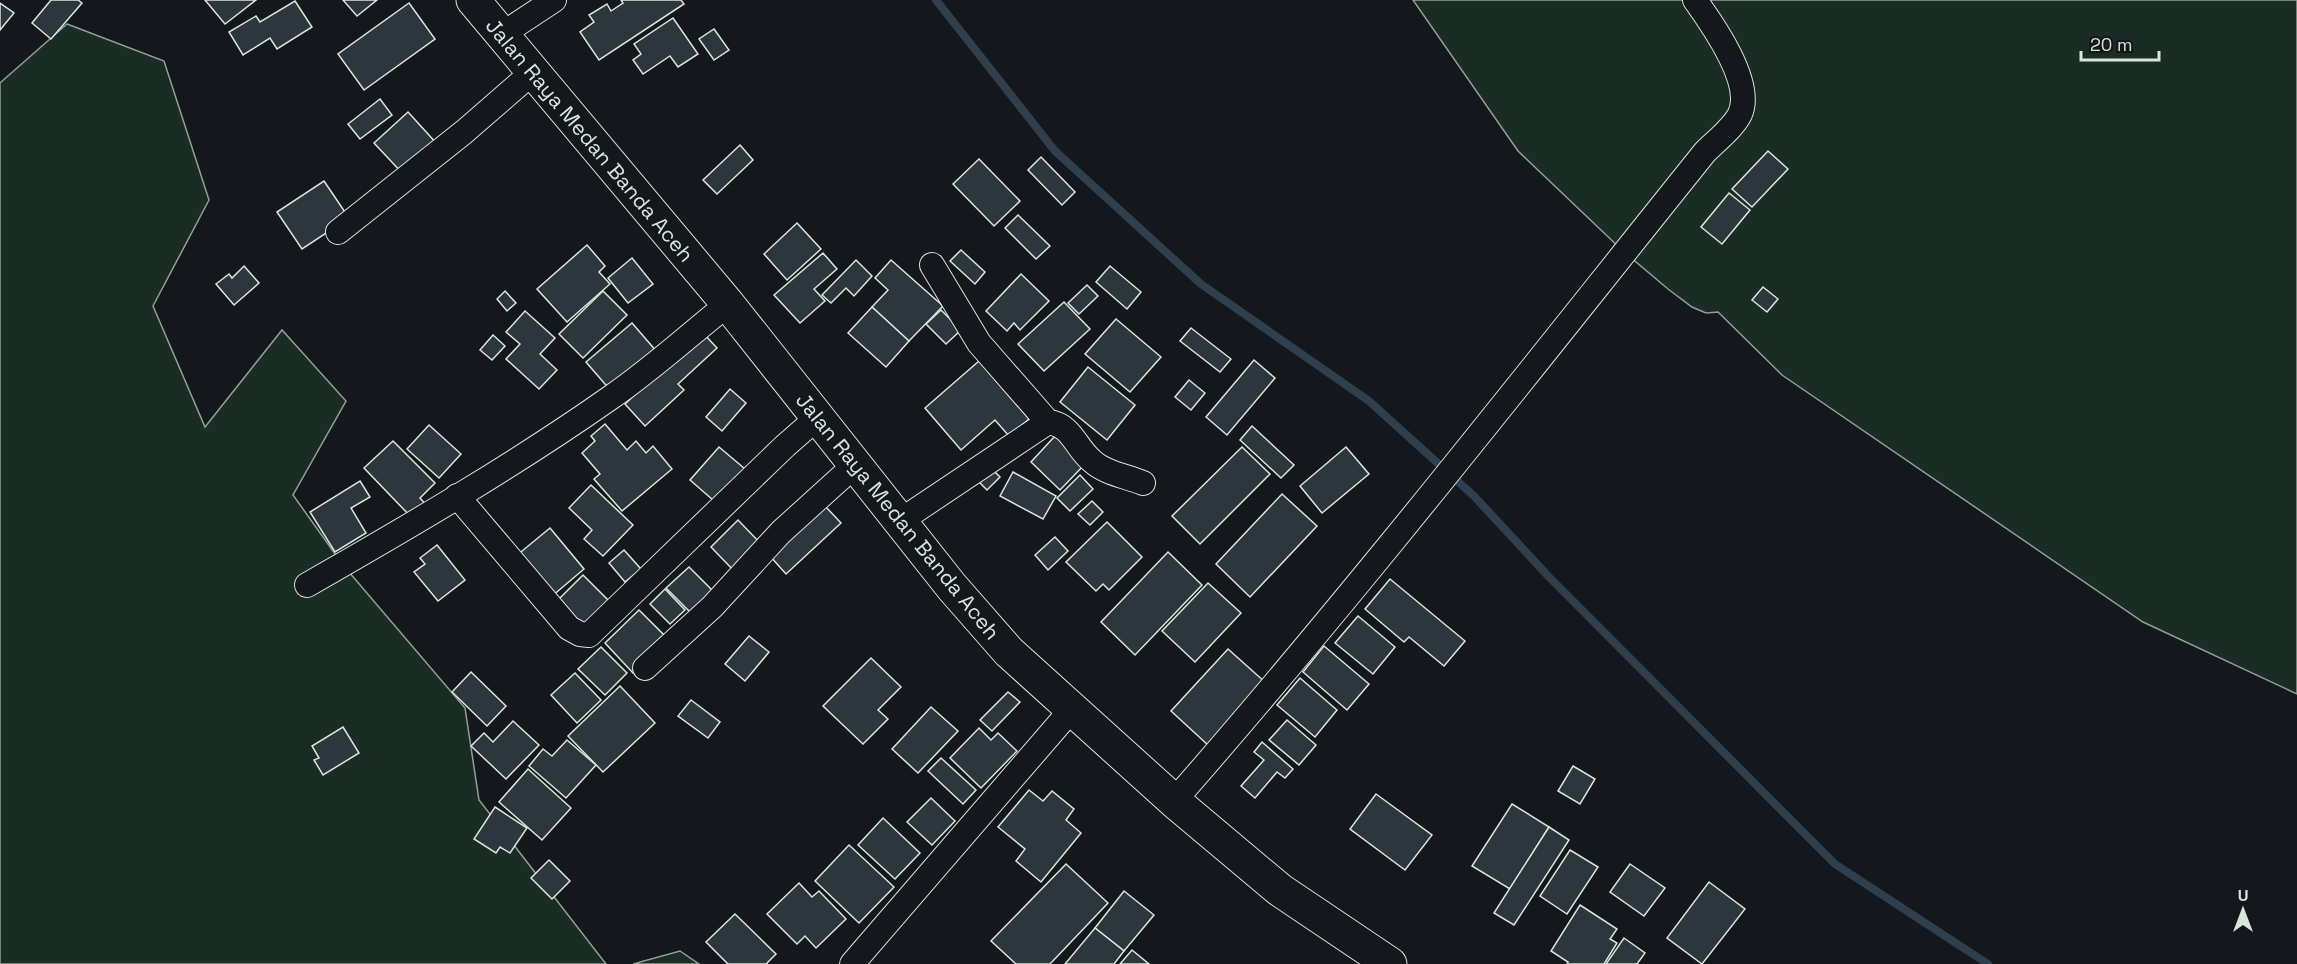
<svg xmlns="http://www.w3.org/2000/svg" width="2297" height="964" font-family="'Space Grotesk',sans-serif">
<rect width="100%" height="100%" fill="#14181c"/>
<!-- green -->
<g fill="#1a2d24" stroke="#939e99" stroke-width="1.5">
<polygon points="1413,0 2297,0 2297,694 2143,622 1782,375 1718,312 1706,313 1692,307 1668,289 1623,251 1518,151"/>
<polygon points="67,24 164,61 209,200 153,306 205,427 282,330 346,401 293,495 343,565 465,708 479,800 606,964 0,964 0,83"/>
<polygon points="680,951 699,964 633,964"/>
</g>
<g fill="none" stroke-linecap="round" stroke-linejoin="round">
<!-- stream -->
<polyline stroke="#2f3f4d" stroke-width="8" points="936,0 1055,151 1201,284 1369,401 1474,496 1549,577 1835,864 1988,964"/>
</g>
<!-- building -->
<g fill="#2c363c" stroke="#d8e6dc" stroke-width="1.5">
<polygon points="51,0 78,0 82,3 51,39 32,23"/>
<polygon points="205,0 256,0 225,24"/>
<polygon points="343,0 377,0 357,16"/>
<polygon points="621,0 681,0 684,4 599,60 580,32 594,22 589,15 607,4 611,11 623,3"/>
<polygon points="295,1 312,27 277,49 270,38 243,55 229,32 256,16 260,22"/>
<polygon points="0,3 14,13 0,30"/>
<polygon points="409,3 435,39 364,90 338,54"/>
<polygon points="673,18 698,54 678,67 670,56 643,74 633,60 641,54 634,44"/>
<polygon points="714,29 729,50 714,60 699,39"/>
<polygon points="380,99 392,115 360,139 348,124"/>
<polygon points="408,112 438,145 404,175 374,143"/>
<polygon points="740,145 753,160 717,194 703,180"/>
<polygon points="1768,151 1788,169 1752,207 1732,189"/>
<polygon points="1041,157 1075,192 1062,205 1028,170"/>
<polygon points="979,159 1020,201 994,226 953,184"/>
<polygon points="324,181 349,218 302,249 277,212"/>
<polygon points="1729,193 1750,210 1722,244 1701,227"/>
<polygon points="1018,215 1050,246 1036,259 1005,228"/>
<polygon points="797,223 821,249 787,280 764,254"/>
<polygon points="587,245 605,266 599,272 610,284 567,322 537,289"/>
<polygon points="961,250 985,272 975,284 950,261"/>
<polygon points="823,253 837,269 814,289 825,301 800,323 774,295"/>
<polygon points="632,258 653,284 628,303 608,278"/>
<polygon points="856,260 872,276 854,296 846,288 831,303 822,295"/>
<polygon points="891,260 943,306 909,341 872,307 888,290 875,278"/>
<polygon points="244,266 259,283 234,305 216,284 229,274 232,278"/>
<polygon points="1110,266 1141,292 1127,309 1096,282"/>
<polygon points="1021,274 1049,301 1020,330 1014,323 1007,331 986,311"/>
<polygon points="1087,285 1098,296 1079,314 1068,303"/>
<polygon points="1763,287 1778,299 1767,312 1752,300"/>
<polygon points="505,291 516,303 507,311 497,299"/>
<polygon points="603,291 627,315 583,358 559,334"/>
<polygon points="1064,302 1090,329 1044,371 1018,344"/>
<polygon points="872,307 909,341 886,367 848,333"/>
<polygon points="941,310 961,330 946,344 926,324"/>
<polygon points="525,311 555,338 540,354 557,370 539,389 506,359 520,344 506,332"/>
<polygon points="1116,319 1161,357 1130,392 1085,354"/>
<polygon points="632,323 657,352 611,391 586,362"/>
<polygon points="1191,328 1231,359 1220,372 1180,341"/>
<polygon points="702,332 717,348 678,384 684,390 645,426 625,404"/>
<polygon points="493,335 505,346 492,360 480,350"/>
<polygon points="1254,360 1275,378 1227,435 1206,417"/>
<polygon points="979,361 1029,419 1009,436 995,420 961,450 925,408"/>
<polygon points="1088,367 1135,405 1107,440 1060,402"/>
<polygon points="1189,380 1205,393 1191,410 1175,397"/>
<polygon points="730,389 746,403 722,431 706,417"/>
<polygon points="605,424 627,450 636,441 646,453 653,446 672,469 622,511 594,479 600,474 582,453 595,441 591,436"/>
<polygon points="429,425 461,454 439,478 407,449"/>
<polygon points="1252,426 1294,465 1281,478 1240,440"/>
<polygon points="1055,436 1085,464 1060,490 1031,462"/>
<polygon points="393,441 435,483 420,498 427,506 413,519 364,468"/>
<polygon points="719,447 751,474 721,507 690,480"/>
<polygon points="1242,447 1270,474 1200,544 1172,516"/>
<polygon points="1346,447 1369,474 1322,513 1300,486"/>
<polygon points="987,464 1000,477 987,490 974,477"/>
<polygon points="1013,472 1056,496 1043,519 1000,496"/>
<polygon points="1080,475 1093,489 1070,511 1057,498"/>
<polygon points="360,481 370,497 351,508 366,533 335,552 310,512"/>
<polygon points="591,485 633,525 603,556 584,539 592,530 569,508"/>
<polygon points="1282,494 1317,526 1250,597 1216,564"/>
<polygon points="1092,501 1103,512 1090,525 1078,514"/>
<polygon points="825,506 841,523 786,574 770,556"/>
<polygon points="738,520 764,547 737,574 711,547"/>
<polygon points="1107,522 1142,557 1109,590 1103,584 1096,591 1066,562"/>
<polygon points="550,528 584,569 551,597 516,556"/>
<polygon points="1055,537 1068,551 1048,570 1035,555"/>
<polygon points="437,545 465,580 438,601 414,572 425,564 420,558"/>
<polygon points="624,550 641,569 625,582 609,563"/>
<polygon points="1168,552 1202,585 1135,655 1101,622"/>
<polygon points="689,567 717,595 695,617 666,588"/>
<polygon points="583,575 615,607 590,632 558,600"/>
<polygon points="1390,579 1465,641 1444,666 1409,637 1404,642 1365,609"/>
<polygon points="1208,583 1241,613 1195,662 1162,631"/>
<polygon points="665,589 685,610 670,624 650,604"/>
<polygon points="639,610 664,635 657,650 633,673 605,643"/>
<polygon points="1358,616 1395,647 1373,674 1335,643"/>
<polygon points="749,636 769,652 745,681 725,664"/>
<polygon points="1324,646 1369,684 1347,710 1303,672"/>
<polygon points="601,647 627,673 605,695 578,669"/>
<polygon points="1228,649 1266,683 1209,746 1171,711"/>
<polygon points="871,658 901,687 878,710 888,719 863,744 823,706"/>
<polygon points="471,672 506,706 487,726 452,692"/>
<polygon points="575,673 601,700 577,723 551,695"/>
<polygon points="1300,678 1337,710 1315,737 1277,705"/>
<polygon points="620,686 655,723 603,772 568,736"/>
<polygon points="1008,692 1020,702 992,731 980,720"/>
<polygon points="691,700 720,722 708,738 678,716"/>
<polygon points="931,707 958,731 918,773 892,749"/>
<polygon points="1287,720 1316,745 1299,765 1269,740"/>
<polygon points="513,721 539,745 506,779 471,746 484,733 493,742"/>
<polygon points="343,727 359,753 323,775 314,760 319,758 312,746"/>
<polygon points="979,728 991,740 998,733 1017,751 981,788 950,758"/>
<polygon points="567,740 596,765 566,798 529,766 543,749 552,756"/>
<polygon points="1262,742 1293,769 1285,778 1277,772 1255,798 1241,786 1264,760 1254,752"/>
<polygon points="941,758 976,790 963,804 928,771"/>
<polygon points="1573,766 1595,779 1580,804 1558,791"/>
<polygon points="528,769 571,808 542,840 499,802"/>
<polygon points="1029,790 1043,801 1052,791 1074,809 1066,820 1081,833 1041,882 1016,861 1025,849 998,827"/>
<polygon points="1376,794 1432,835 1405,870 1350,829"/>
<polygon points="931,798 955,821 932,845 907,822"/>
<polygon points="1512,804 1549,827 1510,889 1472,866"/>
<polygon points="495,807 527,828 510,853 500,847 496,853 474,839"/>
<polygon points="883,818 920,853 895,879 858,845"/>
<polygon points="1549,827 1569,840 1514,925 1494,913"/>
<polygon points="849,845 894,887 859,923 815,881"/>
<polygon points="1570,850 1598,867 1567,914 1540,896"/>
<polygon points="549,860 570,881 552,899 531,878"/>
<polygon points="1066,864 1108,903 1050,964 1016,964 991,941"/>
<polygon points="1630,864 1665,888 1644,916 1610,892"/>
<polygon points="1709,882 1745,909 1702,964 1667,938"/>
<polygon points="799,883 812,897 819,891 846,919 816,948 805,936 797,944 767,914"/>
<polygon points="1124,891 1154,915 1124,951 1095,928"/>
<polygon points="1580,905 1617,929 1610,939 1617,943 1604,964 1567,964 1568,962 1551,951"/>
<polygon points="735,914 776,954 766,964 728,964 706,942"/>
<polygon points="1095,928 1124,951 1114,964 1065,964"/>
<polygon points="1624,938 1645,953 1637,964 1606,964"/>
<polygon points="1132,950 1149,964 1120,964"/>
</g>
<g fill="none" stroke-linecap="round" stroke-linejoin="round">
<!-- minor casing -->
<g stroke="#d8e6dc" stroke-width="26">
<g id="minor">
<polyline points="501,35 554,0"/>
<polyline points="338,232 464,132 533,72"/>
<polyline points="932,265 979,343 1048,422"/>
<polyline points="457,496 569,628 580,634 589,635 785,446 817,418"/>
<path d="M 900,521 L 1048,422 C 1072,425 1075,447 1092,461 C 1105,473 1126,476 1143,483"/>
<path d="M 307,585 C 410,526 513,466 610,398 C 651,370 689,335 728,304"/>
<polyline points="645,668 712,607 781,532 855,465"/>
<path d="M 1174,801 C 1358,591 1530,370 1705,152 C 1716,141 1733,128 1740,114 C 1754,83 1713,25 1695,0"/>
<polyline points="852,964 1072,709"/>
</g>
</g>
<!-- trunk casing -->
<g stroke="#d8e6dc" stroke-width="35">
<polyline id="trunk" points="473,0 728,304 952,587 1009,652 1174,801 1280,890 1390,964"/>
</g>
<!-- minor -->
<use href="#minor" stroke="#14181c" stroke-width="24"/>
<!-- trunk -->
<use href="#trunk" stroke="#14181c" stroke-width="33"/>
</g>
<g text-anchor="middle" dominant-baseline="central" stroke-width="4.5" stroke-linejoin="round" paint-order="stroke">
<!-- street labels -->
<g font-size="21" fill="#d8e6dc" stroke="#14181c">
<text transform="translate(590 140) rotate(50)">Jalan Raya Medan Banda Aceh</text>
<text transform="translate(898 516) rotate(51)">Jalan Raya Medan Banda Aceh</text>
</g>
</g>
<!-- north arrow -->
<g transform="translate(2243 910)" stroke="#14181c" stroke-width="4.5" paint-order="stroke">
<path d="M0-4.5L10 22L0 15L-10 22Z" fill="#d8e6dc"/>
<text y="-9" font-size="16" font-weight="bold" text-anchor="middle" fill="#d8e6dc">U</text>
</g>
<!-- scale -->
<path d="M2081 51v9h78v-9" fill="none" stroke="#d8e6dc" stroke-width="3"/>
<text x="2090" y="51" font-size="18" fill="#d8e6dc" stroke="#14181c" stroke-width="4.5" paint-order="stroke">20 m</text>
</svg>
